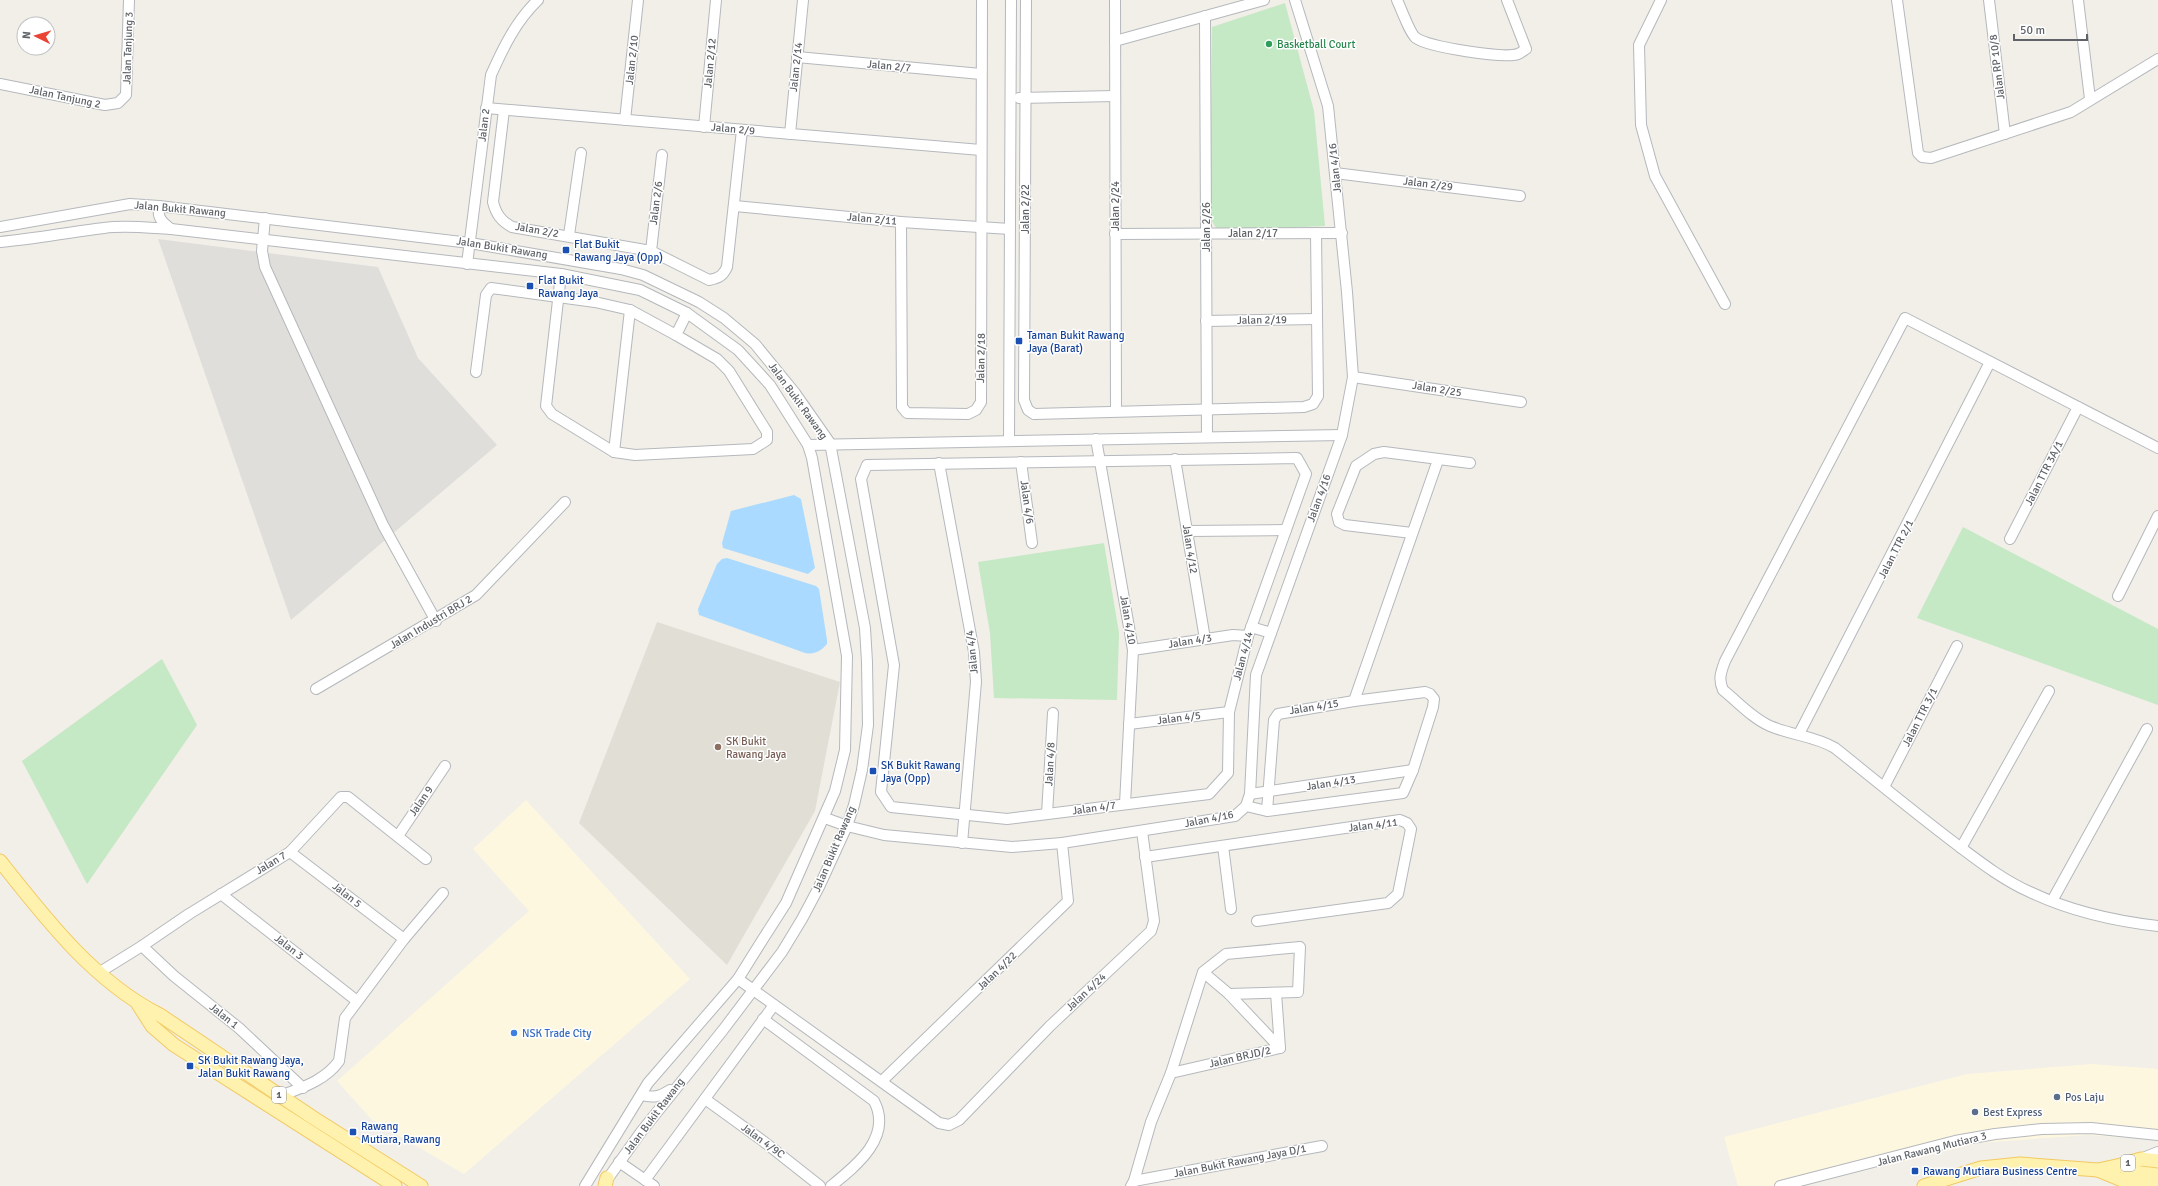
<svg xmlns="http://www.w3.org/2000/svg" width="2158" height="1186" font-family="Signika,sans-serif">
<rect width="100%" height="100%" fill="#f1efe8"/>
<!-- commercial -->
<g fill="#fef7e0">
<polygon points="526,800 690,979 464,1174 372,1120 337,1081 529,911 473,849"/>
<polygon points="2092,1064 2158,1069 2158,1140 2088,1135 1978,1143 1802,1186 1738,1186 1724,1137 1967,1074"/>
</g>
<!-- industrial -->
<polygon fill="#e0deda" points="158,239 378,267 418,358 497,445 291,620"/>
<!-- education -->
<polygon fill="#e1ded6" points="657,622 840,682 815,811 727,965 579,823"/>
<!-- green -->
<g fill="#c5e8c5">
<polygon points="1285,3 1314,111 1325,226 1218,231 1210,218 1212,27"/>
<polygon points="1963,527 2158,629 2158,705 1917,618"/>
<polygon points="1104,543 1119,633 1117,700 994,698 990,633 978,562"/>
<polygon points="162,659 197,725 87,884 22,761"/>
</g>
<!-- water -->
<g fill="#aadaff">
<polygon points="794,495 801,499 815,568 808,574 723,548 722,543 731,511"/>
<path d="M 727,558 L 816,586 L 819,589 L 827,640 L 827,644 C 821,651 814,655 805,653 L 699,615 L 698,609 L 717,564 L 722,559 Z"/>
</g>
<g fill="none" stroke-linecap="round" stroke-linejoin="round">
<!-- minor casing -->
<g stroke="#b5b8bc" stroke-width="12">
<g id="minor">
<polyline points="1026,0 1024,400 1028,410 1034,414 1304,407 1313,404 1318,396 1316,233"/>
<polyline points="1115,0 1116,411"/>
<path d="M 1397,0 C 1401,8 1410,34 1416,38 C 1429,47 1504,59 1518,54 C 1521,53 1524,50 1526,49 L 1507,0"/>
<polyline points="1661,0 1639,45 1641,125 1655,176 1725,304"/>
<polyline points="1897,0 1918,153 1922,157 1931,158 2071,112 2158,59"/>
<polyline points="1989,0 2005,134"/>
<polyline points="2078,0 2090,99"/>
<polyline points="1205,16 1207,437"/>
<polyline points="1115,41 1264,0"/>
<polyline points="797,57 981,74"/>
<polyline points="0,84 105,105 118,103 126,95 129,0"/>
<polyline points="1019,98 1115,96"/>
<polyline points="486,108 981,150"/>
<path d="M 504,110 L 493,202 C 496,214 501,221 512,227 L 651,251 L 709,280 C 719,278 723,276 727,267 L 742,130"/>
<polyline points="625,120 638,0"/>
<polyline points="704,127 716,0"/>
<polyline points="790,134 803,0"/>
<polyline points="1335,173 1520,196"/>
<path d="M 159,206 C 157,218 162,222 171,229"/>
<polyline points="735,206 901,222 1010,229"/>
<polyline points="265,218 262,251 265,267 383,525 436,621"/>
<polyline points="901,222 902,407 907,413 968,414 976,410 981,402 982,0"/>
<polyline points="0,227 130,204 159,206 470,243 621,269 643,275 699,302 724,318 755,344 795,393 830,443 865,628 867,662 868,725 862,770 854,805 847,826 819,887 802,919 782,952 723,1030 641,1132 604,1184"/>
<polyline points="1115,234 1342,233"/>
<polyline points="569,235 581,153"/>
<path d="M 0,242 C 35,239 69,232 104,228 C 126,225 149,228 171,229 L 561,274 L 640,290 L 687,313 L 738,350 L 770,385 L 808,445 L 812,458 L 847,656 L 845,750 L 835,791 L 786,903 L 763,939 L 738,979 L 648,1083 L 585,1186"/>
<polyline points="651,251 662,155"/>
<path d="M 467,264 L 491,75 C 503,48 516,21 538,0"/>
<polyline points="561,274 546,406 552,414 614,452 635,455 753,449 767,440 767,432 729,371 717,359 676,335 687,313"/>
<polyline points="1206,321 1317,319"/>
<polyline points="476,372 486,295 491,288 595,302 630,310 676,335"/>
<polyline points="1353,377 1521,402"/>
<polyline points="1096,439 1133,650 1125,804"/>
<polyline points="1009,440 1011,0"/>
<polyline points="808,445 1342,435"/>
<path d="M 2158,448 L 1905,318 L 1725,661 C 1721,672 1718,679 1723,690 C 1738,702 1752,718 1770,726 C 1791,735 1815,736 1835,748 C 1875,780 1915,813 1956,844 C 1980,862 2003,880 2030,892 C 2070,911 2114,921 2158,926"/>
<polyline points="614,452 630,310"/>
<polygon points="1297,458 1306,474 1248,636 1229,712 1228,773 1209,794 1007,819 891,807 881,792 894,665 861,479 867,465"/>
<polyline points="1175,459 1205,639"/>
<polyline points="1021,462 1032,543"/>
<polyline points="939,463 974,652 976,682 962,843"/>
<polyline points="1188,531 1286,530"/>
<polyline points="1412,533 1345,525 1339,522 1337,514 1356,466 1374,454 1384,452 1470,463"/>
<polyline points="2010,539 2078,407"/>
<polyline points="2118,596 2158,516"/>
<polyline points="1251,627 1271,633"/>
<polyline points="1133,650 1233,635 1248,636"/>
<polyline points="316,689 476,595 565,502"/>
<polyline points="1354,701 1438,460"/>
<polyline points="1129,724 1229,712"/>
<polyline points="1799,734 1990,362"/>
<polyline points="1884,787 1957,646"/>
<polyline points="1250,794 1413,770"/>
<polyline points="1246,806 1267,811 1403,793 1413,770 1433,707 1434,699 1430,694 1425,692 1354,701 1278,714 1274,720 1267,811"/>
<polyline points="1047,814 1053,713"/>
<polyline points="825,818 847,826 884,835 1012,847 1062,843 1235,816 1246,806 1250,794 1256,675 1342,435 1353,377 1347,292 1328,106 1295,0"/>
<polyline points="398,836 445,766"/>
<polyline points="1223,846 1231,909"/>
<polyline points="1961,848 2049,691"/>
<polyline points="290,852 404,939"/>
<polyline points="1145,857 1400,820 1407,823 1411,829 1398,894 1388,903 1257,921"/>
<polyline points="221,894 357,1001"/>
<polyline points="2052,901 2147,729"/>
<polyline points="142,946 174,976 239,1028 303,1088"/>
<polyline points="100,972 142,946 189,914 290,852 341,797 348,797 426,859"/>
<polyline points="738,979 939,1123 949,1125 959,1120 1050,1026 1151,931 1154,921 1142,831"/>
<polyline points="1229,994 1280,1048"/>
<path d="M 763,1019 L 874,1101 C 893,1137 856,1166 831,1186"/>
<polyline points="1171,1073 1280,1048 1276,993"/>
<polyline points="882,1081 1068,901 1062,843"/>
<path d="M 288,1093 C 307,1086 327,1078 339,1061 L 345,1018 L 404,939 L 443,893"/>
<path d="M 641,1095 C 653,1098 659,1097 670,1090"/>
<polyline points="705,1099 763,1141 820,1186"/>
<polyline points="2143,1158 2158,1152"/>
<polyline points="619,1162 654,1186"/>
<polyline points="645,1180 774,1005"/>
<polyline points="1134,1181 1322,1146"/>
<polyline points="1131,1186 1134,1181 1151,1122 1171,1073 1203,972 1226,954 1300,947 1298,992 1229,994 1203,972"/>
<polyline points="1780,1186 1955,1141 1995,1134 2042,1129 2091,1128 2158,1135"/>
</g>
</g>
<!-- major casing -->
<g stroke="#f2c960" stroke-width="15">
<g id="major">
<path d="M 0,861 C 45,918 94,982 160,1015 L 312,1117 L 421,1186"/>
<polyline points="138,1004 152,1026 174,1045 395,1186"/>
<polyline points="2121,1165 2133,1172 2158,1175"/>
<polyline points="2098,1170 2122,1180 2158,1184"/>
<polyline points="605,1186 607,1178"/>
<polyline points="1924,1186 1981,1168 2020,1164 2098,1170 2121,1165 2141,1159 2158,1161"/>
</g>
</g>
<!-- minor -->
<use href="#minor" stroke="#fff" stroke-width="10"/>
<!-- major -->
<use href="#major" stroke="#fff2af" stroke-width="13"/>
</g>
<!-- markers -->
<circle fill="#2e9e5b" stroke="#fff" stroke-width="1.5" cx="1269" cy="44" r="4"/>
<g fill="#1a4fb4" stroke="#fff" stroke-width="1.5">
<rect x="562" y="246" width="8" height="8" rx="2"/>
<rect x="526" y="282" width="8" height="8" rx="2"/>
<rect x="1015" y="337" width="8" height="8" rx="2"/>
<rect x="869" y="767" width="8" height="8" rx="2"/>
<rect x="186" y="1062" width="8" height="8" rx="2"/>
<rect x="349" y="1128" width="8" height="8" rx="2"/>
<rect x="1911" y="1167" width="8" height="8" rx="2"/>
</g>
<circle fill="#8d6e63" stroke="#fff" stroke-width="1.5" cx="718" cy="747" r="4"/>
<circle fill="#3f7fe0" stroke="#fff" stroke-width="1.5" cx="514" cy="1033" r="4"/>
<g fill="#5c6f8a" stroke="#fff" stroke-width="1.5">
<circle cx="2057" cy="1097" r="4"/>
<circle cx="1975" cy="1112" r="4"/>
</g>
<g text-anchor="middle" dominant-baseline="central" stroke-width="3" stroke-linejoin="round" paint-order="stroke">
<!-- shield labels -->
<g fill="#fff" stroke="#8f9295" stroke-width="1">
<rect x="272" y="1087" width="14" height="16" rx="3"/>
<rect x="2121" y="1155" width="14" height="16" rx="3"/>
</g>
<g font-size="10" font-weight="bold" fill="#5f6368">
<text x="279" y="1095">1</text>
<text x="2128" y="1163">1</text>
</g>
<!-- leisure labels -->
<g font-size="11" fill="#27864d" stroke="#fff" text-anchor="start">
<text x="1277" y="44">Basketball Court</text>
</g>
<!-- street labels -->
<g font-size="11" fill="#5f6368" stroke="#fff">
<text transform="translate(128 48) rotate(-88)">Jalan Tanjung 3</text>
<text transform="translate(632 60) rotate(-84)">Jalan 2/10</text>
<text transform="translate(710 63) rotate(-85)">Jalan 2/12</text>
<text transform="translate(889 66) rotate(5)">Jalan 2/7</text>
<text transform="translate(796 67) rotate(-84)">Jalan 2/14</text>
<text transform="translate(1997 67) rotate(-97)">Jalan RP 10/8</text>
<text transform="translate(65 97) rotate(12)">Jalan Tanjung 2</text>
<text transform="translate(484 125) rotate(-83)">Jalan 2</text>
<text transform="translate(733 129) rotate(5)">Jalan 2/9</text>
<text transform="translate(1335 168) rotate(-96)">Jalan 4/16</text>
<text transform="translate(1428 184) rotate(7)">Jalan 2/29</text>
<text transform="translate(656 203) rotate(-83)">Jalan 2/6</text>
<text transform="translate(1115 206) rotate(-90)">Jalan 2/24</text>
<text transform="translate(180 209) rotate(5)">Jalan Bukit Rawang</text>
<text transform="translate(1025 209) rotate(-90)">Jalan 2/22</text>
<text transform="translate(872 219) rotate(5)">Jalan 2/11</text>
<text transform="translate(1206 227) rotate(-90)">Jalan 2/26</text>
<text transform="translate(537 230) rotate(10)">Jalan 2/2</text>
<text x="1253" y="233">Jalan 2/17</text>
<text transform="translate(502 248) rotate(9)">Jalan Bukit Rawang</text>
<text transform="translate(1262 320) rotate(-1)">Jalan 2/19</text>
<text transform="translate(981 358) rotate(-89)">Jalan 2/18</text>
<text transform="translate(1437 389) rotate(9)">Jalan 2/25</text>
<text transform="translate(798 401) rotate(54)">Jalan Bukit Rawang</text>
<text transform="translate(2044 473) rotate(-63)">Jalan TTR 3A/1</text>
<text transform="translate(1319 498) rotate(-70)">Jalan 4/16</text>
<text transform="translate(1027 502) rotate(82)">Jalan 4/6</text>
<text transform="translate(1190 549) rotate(81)">Jalan 4/12</text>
<text transform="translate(1896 549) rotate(-63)">Jalan TTR 2/1</text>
<text transform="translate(1128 620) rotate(80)">Jalan 4/10</text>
<text transform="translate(431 622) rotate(-31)">Jalan Industri BRJ 2</text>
<text transform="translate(1190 641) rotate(-9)">Jalan 4/3</text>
<text transform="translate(972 652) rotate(-96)">Jalan 4/4</text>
<text transform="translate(1243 656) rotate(-75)">Jalan 4/14</text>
<text transform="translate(1314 707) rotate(-9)">Jalan 4/15</text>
<text transform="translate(1920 717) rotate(-63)">Jalan TTR 3/1</text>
<text transform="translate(1179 718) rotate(-7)">Jalan 4/5</text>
<text transform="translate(1050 764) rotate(-87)">Jalan 4/8</text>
<text transform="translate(1331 783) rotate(-9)">Jalan 4/13</text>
<text transform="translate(421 801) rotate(-56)">Jalan 9</text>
<text transform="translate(1094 808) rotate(-8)">Jalan 4/7</text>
<text transform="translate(1209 819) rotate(-11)">Jalan 4/16</text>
<text transform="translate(1373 825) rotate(-7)">Jalan 4/11</text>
<text transform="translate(834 849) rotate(-67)">Jalan Bukit Rawang</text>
<text transform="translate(271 863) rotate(-31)">Jalan 7</text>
<text transform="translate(347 895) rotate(38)">Jalan 5</text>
<text transform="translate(289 947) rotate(38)">Jalan 3</text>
<text transform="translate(997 971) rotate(-44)">Jalan 4/22</text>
<text transform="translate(1086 992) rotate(-43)">Jalan 4/24</text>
<text transform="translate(224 1016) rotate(39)">Jalan 1</text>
<text transform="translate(1240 1057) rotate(-13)">Jalan BRJD/2</text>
<text transform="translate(654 1116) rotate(-53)">Jalan Bukit Rawang</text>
<text transform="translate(763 1141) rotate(36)">Jalan 4/9C</text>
<text transform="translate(1932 1149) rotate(-14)">Jalan Rawang Mutiara 3</text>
<text transform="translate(1240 1161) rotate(-11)">Jalan Bukit Rawang Jaya D/1</text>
</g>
<!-- transit labels -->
<g font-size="11" fill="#164399" stroke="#fff" text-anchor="start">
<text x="574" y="244">Flat Bukit<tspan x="574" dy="13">Rawang Jaya (Opp)</tspan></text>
<text x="538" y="280">Flat Bukit<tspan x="538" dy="13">Rawang Jaya</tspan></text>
<text x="1027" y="335">Taman Bukit Rawang<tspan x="1027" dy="13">Jaya (Barat)</tspan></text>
<text x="881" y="765">SK Bukit Rawang<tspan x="881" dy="13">Jaya (Opp)</tspan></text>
<text x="198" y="1060">SK Bukit Rawang Jaya,<tspan x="198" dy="13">Jalan Bukit Rawang</tspan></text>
<text x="361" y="1126">Rawang<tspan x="361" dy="13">Mutiara, Rawang</tspan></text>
<text x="1923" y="1171">Rawang Mutiara Business Centre</text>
</g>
<!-- education labels -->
<g font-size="11" fill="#785e54" stroke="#fff" text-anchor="start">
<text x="726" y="741">SK Bukit<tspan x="726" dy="13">Rawang Jaya</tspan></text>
</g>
<!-- shop labels -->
<g font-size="11" fill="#366cbe" stroke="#fff" text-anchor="start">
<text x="522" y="1033">NSK Trade City</text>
</g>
<!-- service labels -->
<g font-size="11" fill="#4e5e75" stroke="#fff" text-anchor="start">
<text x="2065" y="1097">Pos Laju</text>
<text x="1983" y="1112">Best Express</text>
</g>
</g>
<!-- north arrow -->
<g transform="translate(36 36) rotate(275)"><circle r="19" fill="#ffffff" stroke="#bfc1c3"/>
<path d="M0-3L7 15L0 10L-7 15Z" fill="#ea4335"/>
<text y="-6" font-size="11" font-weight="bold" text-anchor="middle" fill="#5f6368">N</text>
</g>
<!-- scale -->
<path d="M2014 34v6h73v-6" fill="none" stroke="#5f6368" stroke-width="2"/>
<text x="2020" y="34" font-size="12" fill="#5f6368" stroke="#ffffff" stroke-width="3" paint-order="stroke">50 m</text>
</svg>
